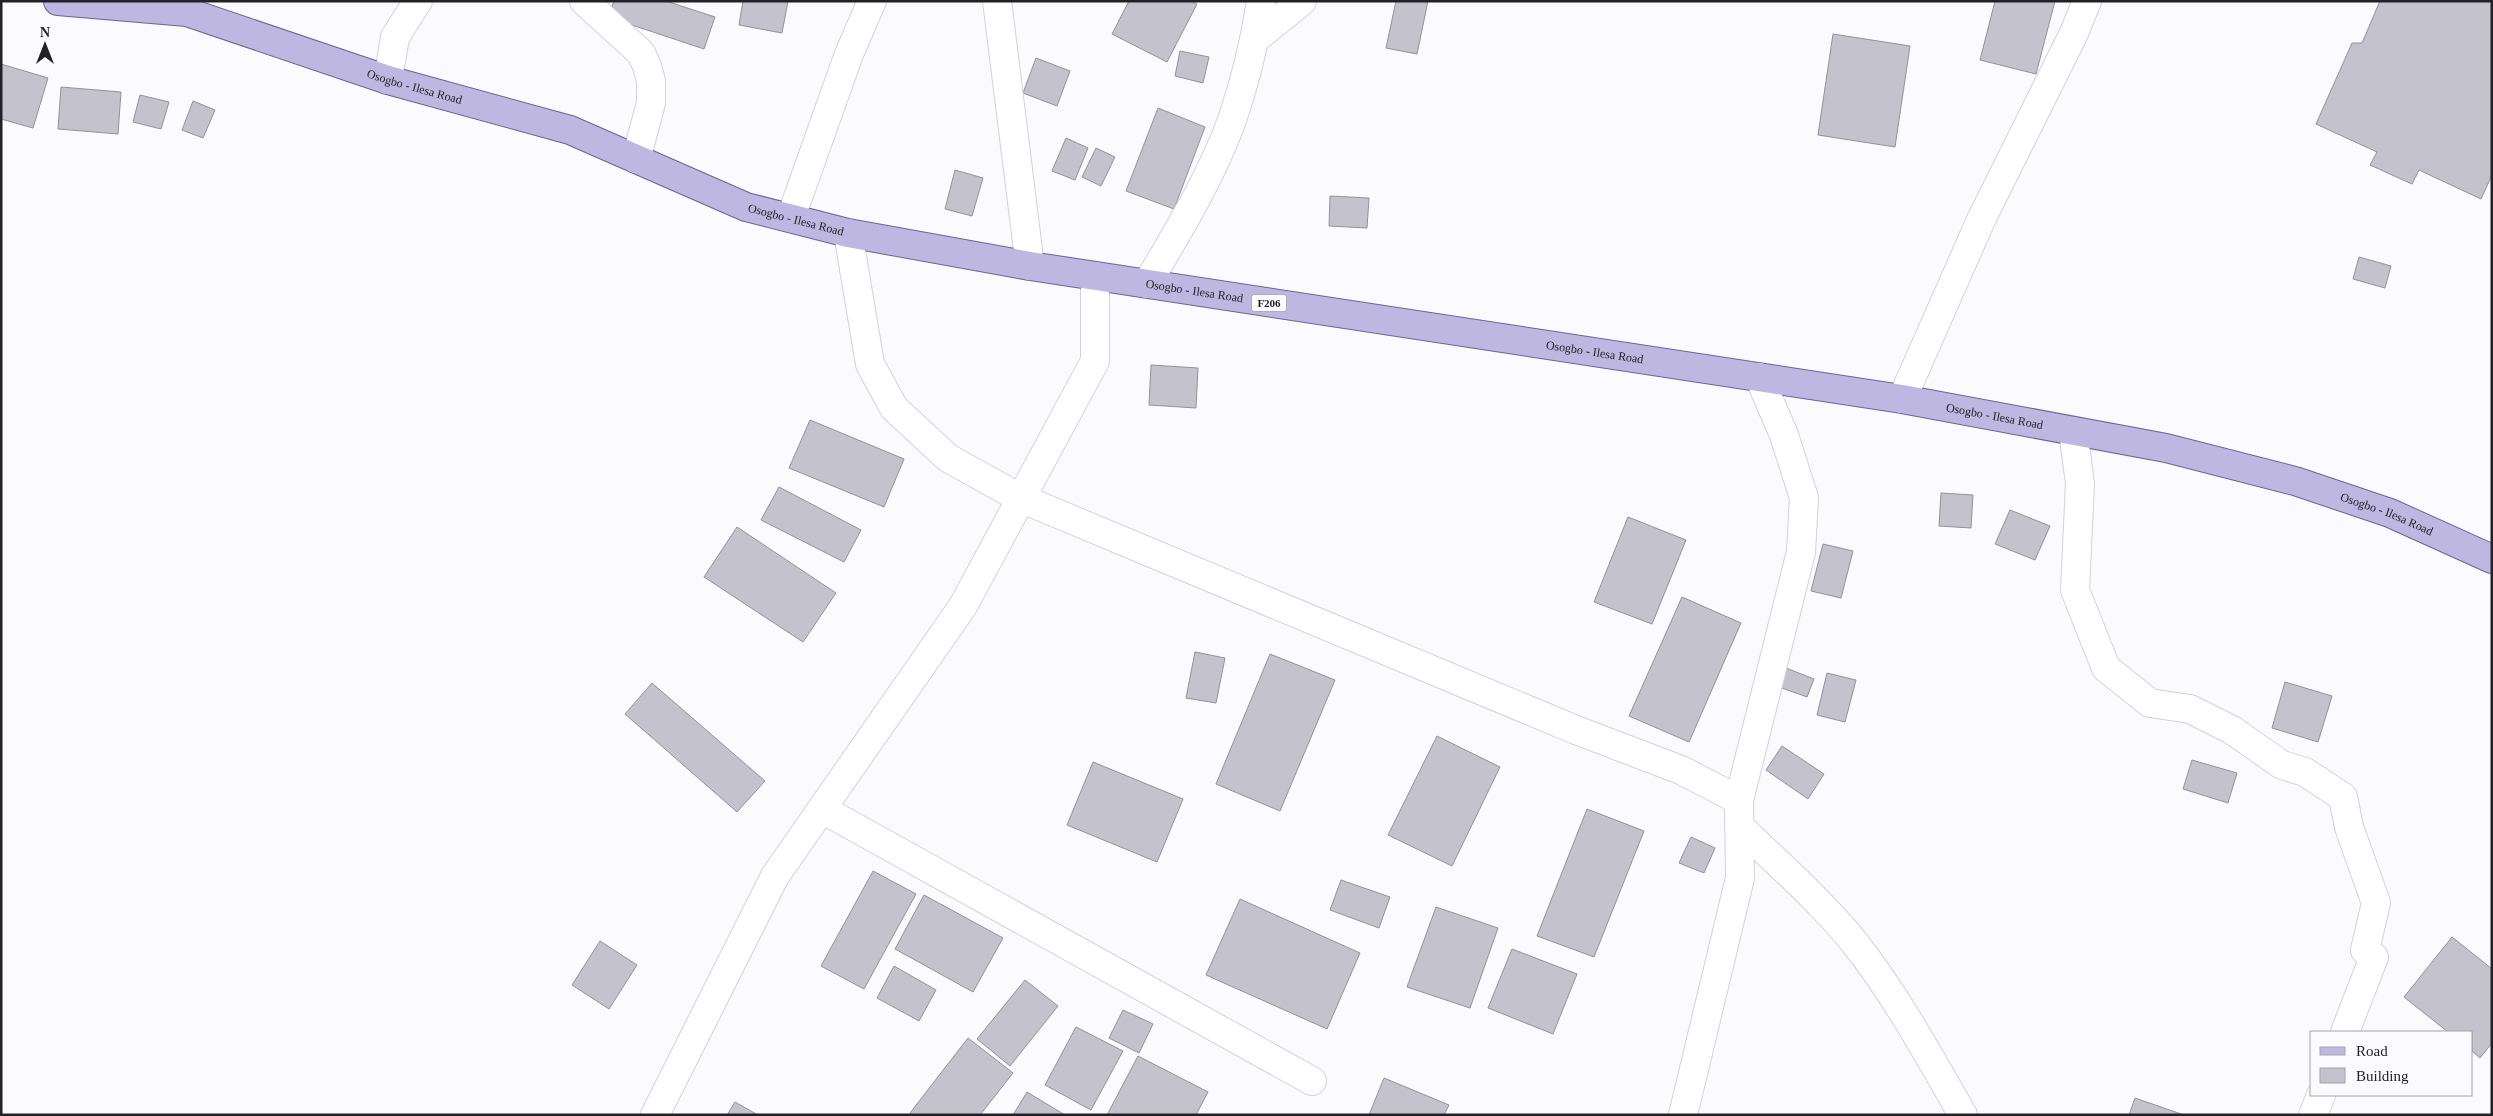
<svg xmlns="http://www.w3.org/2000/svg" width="2493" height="1116" font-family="'Times New Roman',serif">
<rect width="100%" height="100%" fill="#fafaff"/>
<!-- building -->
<g fill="#c3c2cd" stroke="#92919c">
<polygon points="614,1 666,1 715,17 704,49 608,17"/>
<polygon points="743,1 788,1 782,33 739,25"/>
<polygon points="1129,1 1191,1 1197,4 1167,62 1112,34"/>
<polygon points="1396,1 1428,1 1417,54 1386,48"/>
<polygon points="1995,1 2055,1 2036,74 1980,60"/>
<polygon points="2380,1 2492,1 2492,175 2481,199 2419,170 2412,184 2370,165 2377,152 2316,124 2352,43 2362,43"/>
<polygon points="1833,34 1910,46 1895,147 1818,135"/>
<polygon points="1180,51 1209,57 1203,83 1175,76"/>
<polygon points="1036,58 1070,71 1057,106 1023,93"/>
<polygon points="1,64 48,78 33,128 1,119"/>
<polygon points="61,87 121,92 118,134 58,129"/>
<polygon points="140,95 169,102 161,129 133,122"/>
<polygon points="193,101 215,110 203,138 182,130"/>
<polygon points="1158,108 1205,127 1174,209 1126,191"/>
<polygon points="1066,138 1088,148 1075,180 1052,171"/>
<polygon points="1096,148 1115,157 1101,186 1082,177"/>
<polygon points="955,170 983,178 972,216 945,209"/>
<polygon points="1330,196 1369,198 1367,228 1329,226"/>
<polygon points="2359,257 2391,266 2385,288 2353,279"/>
<polygon points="1151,365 1198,368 1196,408 1149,405"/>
<polygon points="810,420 904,459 884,507 789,468"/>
<polygon points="779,487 861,530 844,562 761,520"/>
<polygon points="1941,493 1973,495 1971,528 1939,526"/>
<polygon points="2010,510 2050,526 2035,560 1995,544"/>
<polygon points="1628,517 1686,540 1652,624 1594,602"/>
<polygon points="737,527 836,593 803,642 704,577"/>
<polygon points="1823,544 1853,551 1841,598 1811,591"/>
<polygon points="1682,597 1741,623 1689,742 1629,716"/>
<polygon points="1195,652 1225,658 1216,703 1186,698"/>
<polygon points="1270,654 1335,680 1280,811 1216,784"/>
<polygon points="1786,668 1814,679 1807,697 1779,687"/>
<polygon points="1827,673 1856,680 1845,722 1817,715"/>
<polygon points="2285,682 2332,696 2318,742 2272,728"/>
<polygon points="652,683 765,781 737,812 625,714"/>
<polygon points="1437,736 1500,767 1452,866 1388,835"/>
<polygon points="1782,746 1824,774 1808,799 1766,770"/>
<polygon points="2192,760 2237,773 2228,803 2183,789"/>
<polygon points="1093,762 1183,799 1157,862 1067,825"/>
<polygon points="1587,809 1644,831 1594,957 1537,936"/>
<polygon points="1691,837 1715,848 1704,873 1679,863"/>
<polygon points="873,871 916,894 864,989 821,966"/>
<polygon points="1341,880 1390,897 1379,928 1330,910"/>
<polygon points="924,895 1003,938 973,992 895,949"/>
<polygon points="1240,899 1360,953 1327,1029 1206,975"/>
<polygon points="1436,907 1498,928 1470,1008 1407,987"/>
<polygon points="2452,937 2492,969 2492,1043 2480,1058 2472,1051 2472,1032 2448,1032 2404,997"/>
<polygon points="600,941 637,965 609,1009 572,985"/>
<polygon points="1512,949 1577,974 1553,1034 1488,1008"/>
<polygon points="894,966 936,990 919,1021 877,998"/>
<polygon points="1025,980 1058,1006 1010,1066 977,1039"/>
<polygon points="1123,1010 1153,1024 1139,1053 1109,1038"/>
<polygon points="1076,1027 1123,1051 1091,1110 1045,1085"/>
<polygon points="968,1038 1013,1073 980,1115 913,1115 910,1113"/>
<polygon points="1138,1056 1208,1092 1196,1115 1107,1115"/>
<polygon points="1384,1078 1449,1105 1444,1115 1369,1115"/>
<polygon points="1027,1092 1065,1115 1013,1115"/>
<polygon points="2135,1098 2184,1115 2129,1115"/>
<polygon points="735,1102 758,1115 727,1115"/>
</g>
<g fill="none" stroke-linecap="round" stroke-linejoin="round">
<!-- minor casing -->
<g stroke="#d2d1dd" stroke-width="30">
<g id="minor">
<polyline points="584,1 641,53 647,66 651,81 651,103 636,159"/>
<polyline points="997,1 1030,266"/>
<polyline points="1255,39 1302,1"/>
<polyline points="388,80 395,37 418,1"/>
<polyline points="791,217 849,54 872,1"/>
<polyline points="848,233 870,364 894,408 948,458 1020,498 1576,730 1681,770 1739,800"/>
<path d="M 1147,284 C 1178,231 1211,178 1232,120 C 1245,82 1255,41 1261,1"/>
<polyline points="1902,399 1981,220 2074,33 2087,1"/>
<polyline points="2073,431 2080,483 2075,590 2106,668 2150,703 2190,709 2232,730 2282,765 2305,772 2343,797 2349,827 2376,903 2365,950 2374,957 2345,1032"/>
<polyline points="822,809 1312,1081"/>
<path d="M 1739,826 C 1776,862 1821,901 1854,942 C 1896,995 1929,1056 1963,1115"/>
<polyline points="655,1115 775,876 963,606 1095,361 1095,276"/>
<polyline points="1683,1115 1740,878 1739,800 1801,552 1804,498 1784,435 1759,377"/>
<polyline points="2313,1115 2321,1095"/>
</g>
</g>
<!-- primary casing -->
<g stroke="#6b6493" stroke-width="30">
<g id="primary">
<path id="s1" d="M 58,1 L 187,12 L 388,80 L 570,130 L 746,207 L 848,233 L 1030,266 L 1902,399 L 2166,448 L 2295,481 L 2390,513 L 2492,559"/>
</g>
</g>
<!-- minor -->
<use href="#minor" stroke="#fff" stroke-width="28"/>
<!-- primary -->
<use href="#primary" stroke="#beb7e2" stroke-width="28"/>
</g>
<g text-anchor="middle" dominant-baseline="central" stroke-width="5" stroke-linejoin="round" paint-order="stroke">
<!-- shield labels -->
<rect fill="#fafaff" stroke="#636367" stroke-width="1" x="1251.5" y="294.5" width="35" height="17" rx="4"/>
<g font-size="11" font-weight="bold" fill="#222226">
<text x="1269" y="303">F206</text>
</g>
<!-- street labels -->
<g font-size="12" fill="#222226" stroke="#fafaff">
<text stroke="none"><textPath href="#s1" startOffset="369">Osogbo - Ilesa Road</textPath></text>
<text stroke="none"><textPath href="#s1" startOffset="774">Osogbo - Ilesa Road</textPath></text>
<text stroke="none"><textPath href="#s1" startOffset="1179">Osogbo - Ilesa Road</textPath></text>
<text stroke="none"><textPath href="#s1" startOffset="1584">Osogbo - Ilesa Road</textPath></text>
<text stroke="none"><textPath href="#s1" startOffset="1989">Osogbo - Ilesa Road</textPath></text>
<text stroke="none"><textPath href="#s1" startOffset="2394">Osogbo - Ilesa Road</textPath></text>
</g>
</g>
<!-- border -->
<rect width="2493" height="1116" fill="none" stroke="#222226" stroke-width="5"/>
<!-- legend -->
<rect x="2310" y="1031" width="162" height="65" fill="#fafaff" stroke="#a4a4a8"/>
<rect x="2320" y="1047" width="25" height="8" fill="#beb7e2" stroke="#a4a4a8"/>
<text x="2356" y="1056" font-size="15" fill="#222226">Road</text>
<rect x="2320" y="1068" width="25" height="15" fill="#c3c2cd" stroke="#a4a4a8"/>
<text x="2356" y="1081" font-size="15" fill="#222226">Building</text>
<!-- north arrow -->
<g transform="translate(45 45)" stroke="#fafaff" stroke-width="4" paint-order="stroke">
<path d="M0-4L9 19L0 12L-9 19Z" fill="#222226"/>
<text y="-8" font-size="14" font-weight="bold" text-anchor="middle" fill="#222226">N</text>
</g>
</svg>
